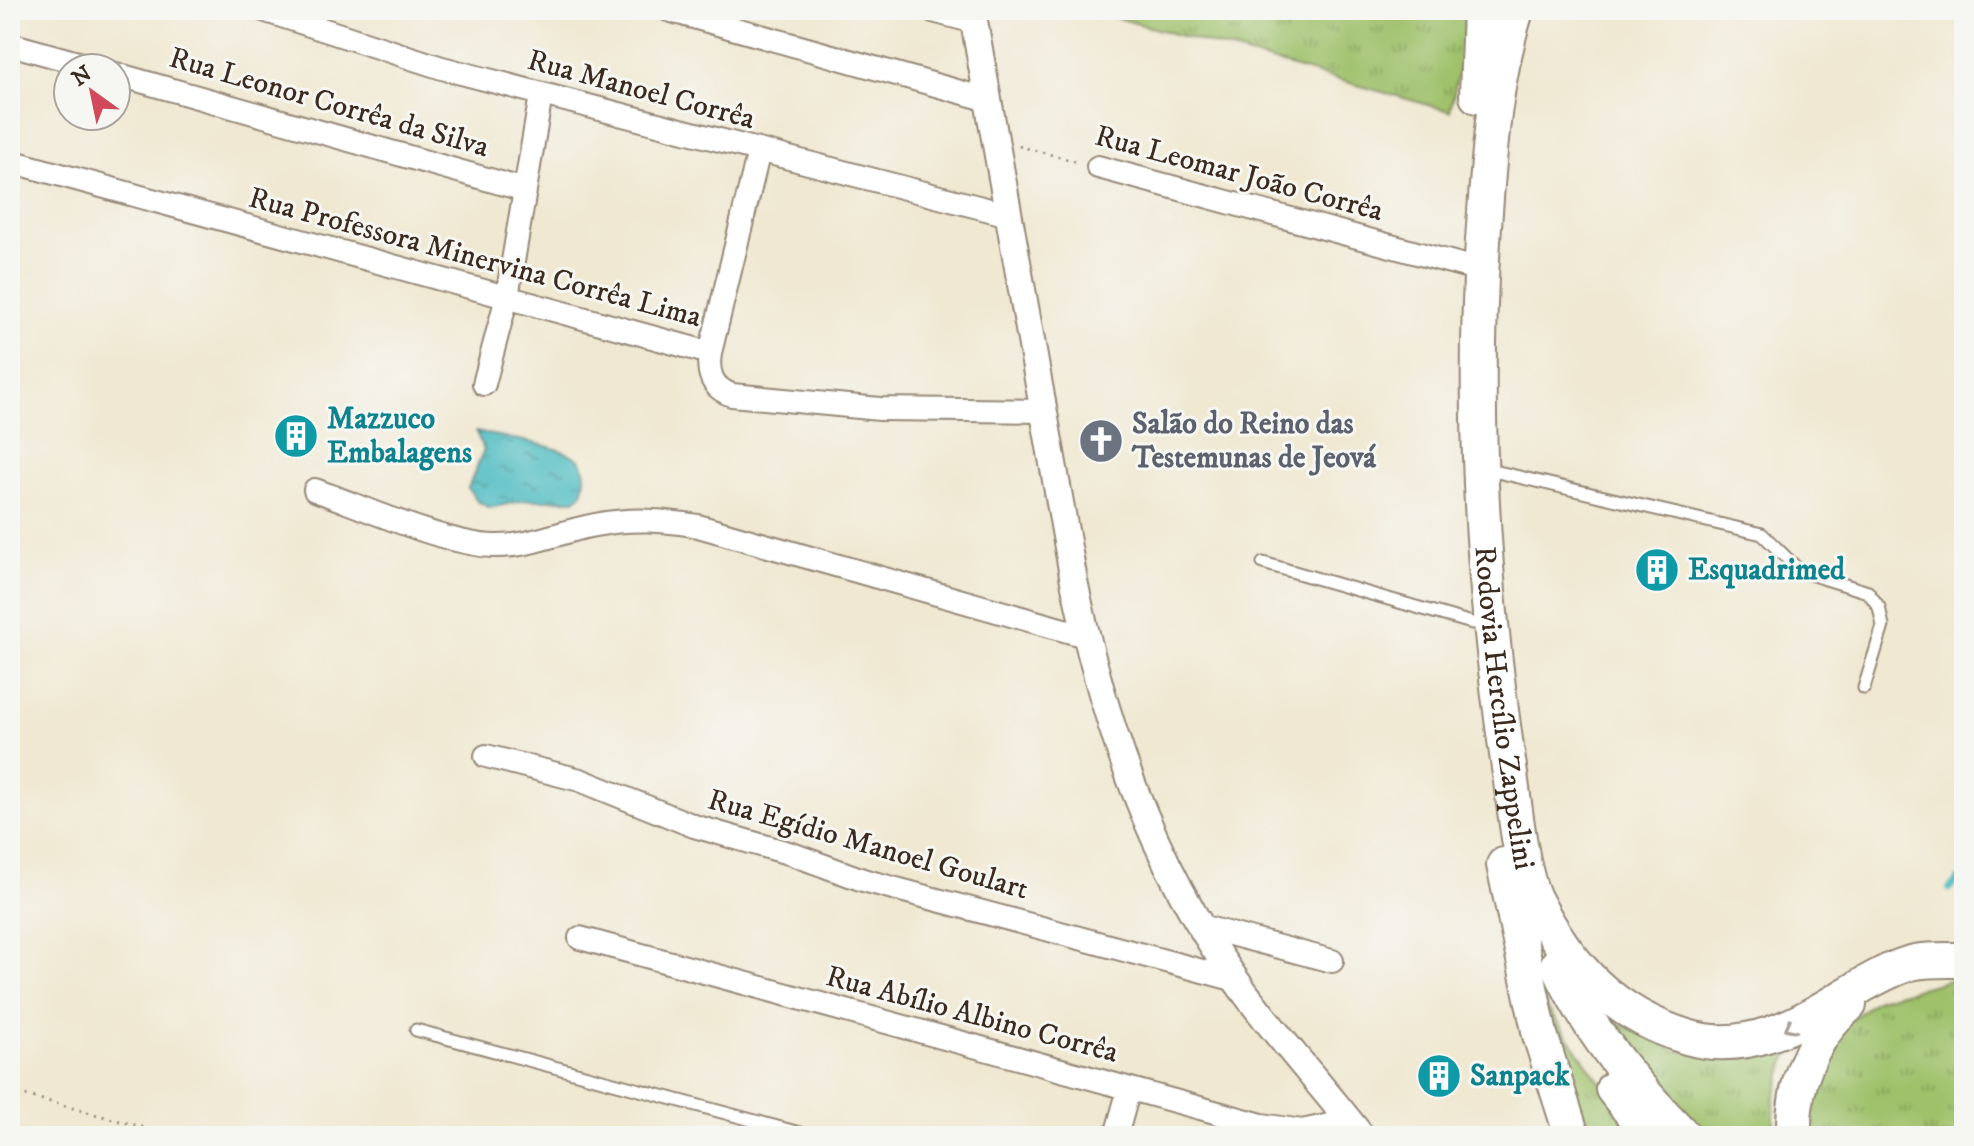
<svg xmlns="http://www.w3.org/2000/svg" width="1974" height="1146" font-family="'IM FELL DW Pica',serif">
<defs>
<pattern id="grass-tufts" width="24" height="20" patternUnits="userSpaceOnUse" patternTransform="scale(2)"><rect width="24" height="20" fill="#9fc16b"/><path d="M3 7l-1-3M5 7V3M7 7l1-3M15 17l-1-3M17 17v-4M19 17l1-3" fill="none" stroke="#839d57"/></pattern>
<pattern id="water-ripples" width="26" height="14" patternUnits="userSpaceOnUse" patternTransform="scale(2)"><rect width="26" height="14" fill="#4cbbc1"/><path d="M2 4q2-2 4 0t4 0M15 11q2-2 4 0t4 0" fill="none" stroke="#40989c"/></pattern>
</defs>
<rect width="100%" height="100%" fill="#f6f6f2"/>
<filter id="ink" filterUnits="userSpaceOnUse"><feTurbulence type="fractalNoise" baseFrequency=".0125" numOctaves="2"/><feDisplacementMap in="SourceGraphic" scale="16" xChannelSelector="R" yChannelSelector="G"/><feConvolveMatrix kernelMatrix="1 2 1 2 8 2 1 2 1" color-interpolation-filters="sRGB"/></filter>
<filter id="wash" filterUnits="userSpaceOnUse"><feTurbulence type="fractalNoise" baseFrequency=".006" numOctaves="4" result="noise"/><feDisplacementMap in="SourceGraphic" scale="32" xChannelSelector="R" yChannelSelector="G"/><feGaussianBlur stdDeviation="1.8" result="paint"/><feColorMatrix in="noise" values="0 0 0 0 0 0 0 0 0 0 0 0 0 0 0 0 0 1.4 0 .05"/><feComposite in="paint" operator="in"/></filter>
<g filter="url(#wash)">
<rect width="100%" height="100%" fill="#f0e8d1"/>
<!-- grass -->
<g fill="url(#grass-tufts)" stroke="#6d7644" stroke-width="2">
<polygon points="1089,10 1465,10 1464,46 1450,111"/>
<polygon points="1950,980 1964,982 1964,1136 1808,1136 1805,1113 1831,1035 1878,999"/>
<polygon points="1544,1003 1638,1136 1587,1136"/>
<polygon points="1603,1015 1676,1051 1734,1054 1792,1041 1774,1100 1774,1136 1700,1136 1642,1077"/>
</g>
<!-- water -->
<path fill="url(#water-ripples)" stroke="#447270" stroke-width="2" d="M 476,432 C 498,437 570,446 581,462 C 587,472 585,482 582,493 L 575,500 L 526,500 L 490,508 L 477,501 L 468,488 L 484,450 Z"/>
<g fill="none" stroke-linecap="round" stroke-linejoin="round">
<!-- stream -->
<polyline stroke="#4cbbc1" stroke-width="6" points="1949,889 1964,874"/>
</g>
</g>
<g filter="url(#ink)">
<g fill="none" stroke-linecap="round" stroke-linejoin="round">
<!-- service casing -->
<g stroke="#968978" stroke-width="15">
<g id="service">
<polyline points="1485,469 1762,534 1800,571 1868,592 1879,607 1883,626 1864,688"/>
<polyline points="1263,563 1472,623"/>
<polyline points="416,1030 811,1136"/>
</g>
</g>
<!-- minor casing -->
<g stroke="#968978" stroke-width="26">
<g id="minor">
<polyline points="263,10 442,68 1009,215"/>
<polyline points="668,10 989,100"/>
<polyline points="929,10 975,22"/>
<polyline points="10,44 96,68"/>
<polyline points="116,74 525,190"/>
<path d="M 10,161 L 710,353 C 707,373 712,388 732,395 L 880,409 L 1043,411"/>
<polyline points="1098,167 1465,266"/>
<polyline points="710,353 759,151"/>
<polyline points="484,384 507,297 541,95"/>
<path d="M 315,490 C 360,506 450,546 495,546 C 529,547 562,531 595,525 C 631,518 663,520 698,526 L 1085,636"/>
<polyline points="486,756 580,780 694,826 792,854 863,880 1236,980"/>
<polyline points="1200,926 1332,961"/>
<polyline points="580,938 1262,1125 1302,1131 1349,1121"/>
<polyline points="1116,1136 1129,1089"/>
</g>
</g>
<!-- tertiary casing -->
<g stroke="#968978" stroke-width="30">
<path id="tertiary" d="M 972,10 L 1074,581 C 1104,723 1150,859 1235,979 C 1274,1034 1320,1083 1361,1136"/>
</g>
<!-- primary casing -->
<g stroke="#968978" stroke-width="38">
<g id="primary">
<path id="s1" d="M 1516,10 C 1495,77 1490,142 1485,212 C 1471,395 1481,579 1508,761 C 1514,796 1520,871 1535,900 C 1569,967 1614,1015 1687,1037 C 1753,1057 1809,1017 1863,985 C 1879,976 1897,966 1915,962 C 1931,959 1948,960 1964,960"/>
<polyline points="1477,96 1480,10"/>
<polyline points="1504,865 1540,1035 1572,1136"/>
<path d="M 1558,964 C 1587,1030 1634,1085 1684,1136"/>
<polyline points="1613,1089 1650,1136"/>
<path d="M 1794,1136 C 1792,1085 1811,1038 1849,1005"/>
</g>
</g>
<!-- path -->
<g stroke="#968978" stroke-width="3" stroke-dasharray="2 6" stroke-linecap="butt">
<polyline points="1019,146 1078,162"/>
<polyline points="10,1091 175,1136"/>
</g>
<!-- service -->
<use href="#service" stroke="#fff" stroke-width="11"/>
<!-- minor -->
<use href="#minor" stroke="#fff" stroke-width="22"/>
<!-- tertiary -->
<use href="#tertiary" stroke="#fff" stroke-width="26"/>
<!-- primary -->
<use href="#primary" stroke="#fff" stroke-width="34"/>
</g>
<!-- one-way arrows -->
<defs><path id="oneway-chevron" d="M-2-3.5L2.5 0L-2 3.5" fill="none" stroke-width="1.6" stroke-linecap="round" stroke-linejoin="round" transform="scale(2)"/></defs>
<use stroke="#a79f9a" href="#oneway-chevron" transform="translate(1790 1027) rotate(152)"/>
</g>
<!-- icons -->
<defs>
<g id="building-disc" transform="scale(2.3)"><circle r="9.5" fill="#0f9aa8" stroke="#f6f6f2"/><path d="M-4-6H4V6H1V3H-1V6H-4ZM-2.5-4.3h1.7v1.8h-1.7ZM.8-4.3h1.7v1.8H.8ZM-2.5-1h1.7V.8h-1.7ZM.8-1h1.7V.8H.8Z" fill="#fff"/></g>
<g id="church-disc" transform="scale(2.3)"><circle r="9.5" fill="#6b7280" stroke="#f6f6f2"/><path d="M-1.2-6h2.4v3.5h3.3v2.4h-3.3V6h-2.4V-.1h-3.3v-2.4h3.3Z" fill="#fff"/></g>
</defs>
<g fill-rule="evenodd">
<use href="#building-disc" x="296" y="436"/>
<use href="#church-disc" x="1101" y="441"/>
<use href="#building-disc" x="1657" y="570"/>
<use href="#building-disc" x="1439" y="1076"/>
</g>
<g text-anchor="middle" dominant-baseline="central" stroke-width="6" stroke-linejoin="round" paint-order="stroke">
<!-- street labels -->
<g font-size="30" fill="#3b2a1e" stroke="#f6f6f2">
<text transform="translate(641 90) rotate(15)">Rua Manoel Corrêa</text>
<text transform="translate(329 103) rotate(16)">Rua Leonor Corrêa da Silva</text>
<text transform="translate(1239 174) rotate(15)">Rua Leomar João Corrêa</text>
<text transform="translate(475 258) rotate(15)">Rua Professora Minervina Corrêa Lima</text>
<text stroke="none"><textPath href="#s1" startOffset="702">Rodovia Hercílio Zappelini</textPath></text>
<text transform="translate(868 845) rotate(16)">Rua Egídio Manoel Goulart</text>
<text transform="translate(972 1015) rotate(15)">Rua Abílio Albino Corrêa</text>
</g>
<!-- culture labels -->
<g font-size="30" font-weight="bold" fill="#0d838f" stroke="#f6f6f2" text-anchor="start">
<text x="327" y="419">Mazzuco<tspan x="327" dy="34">Embalagens</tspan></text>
<text x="1688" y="570">Esquadrimed</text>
<text x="1470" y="1076">Sanpack</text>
</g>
<!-- worship labels -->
<g font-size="30" font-weight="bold" fill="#5b616d" stroke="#f6f6f2" text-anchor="start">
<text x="1132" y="424">Salão do Reino das<tspan x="1132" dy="34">Testemunas de Jeová</tspan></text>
</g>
</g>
<!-- margin -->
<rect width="1974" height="1146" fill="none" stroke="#f6f6f2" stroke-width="40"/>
<!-- north arrow -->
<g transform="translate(92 92) rotate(327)"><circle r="38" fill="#f6f6f2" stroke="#aba49d" stroke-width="2"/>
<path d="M0-6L14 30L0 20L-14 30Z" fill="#d1495b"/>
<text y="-12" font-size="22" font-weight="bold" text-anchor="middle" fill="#3b2a1e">N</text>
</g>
</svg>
